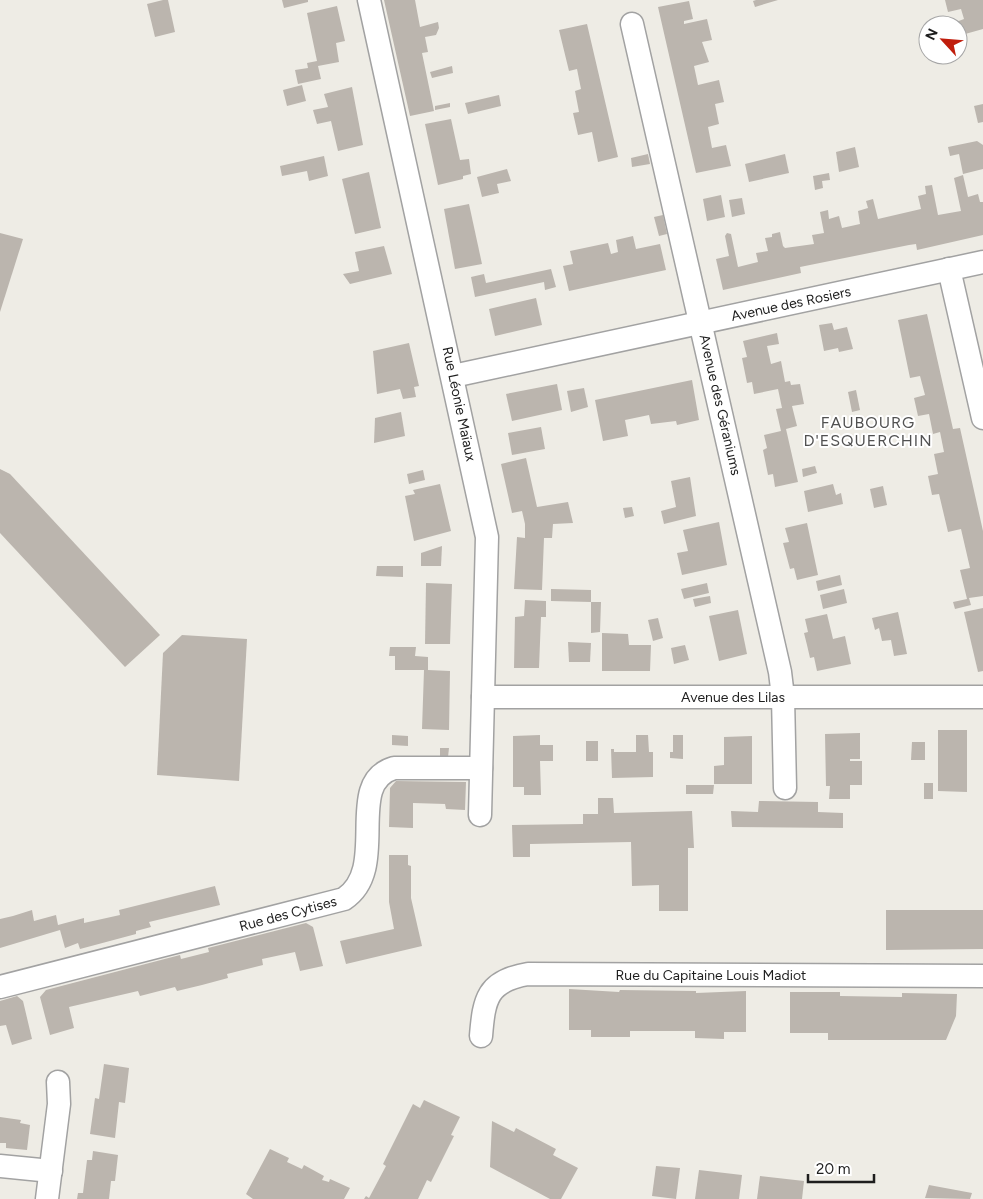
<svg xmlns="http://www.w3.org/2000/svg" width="983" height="1199" font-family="Figtree,sans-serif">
<rect width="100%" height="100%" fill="#eeece5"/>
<!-- building -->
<g fill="#bbb5ae">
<polygon points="163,0 168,0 175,32 155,37 147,4"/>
<polygon points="282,0 308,0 308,2 284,8"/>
<polygon points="384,0 415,0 420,27 438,22 439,28 436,35 425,37 428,52 422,53 434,111 410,116"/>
<polygon points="756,0 778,0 755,7 753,1"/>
<polygon points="945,0 983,0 983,29 958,36 958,25 948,25 964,19 961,9 948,12"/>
<polygon points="689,1 693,19 684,21 684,24 707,19 712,40 702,42 709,62 694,66 698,85 719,80 724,102 715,104 719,124 708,127 712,148 726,145 731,166 696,173 658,7"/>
<polygon points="337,6 345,41 336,43 339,62 318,66 321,79 298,84 295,70 308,68 307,63 317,61 307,13"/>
<polygon points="587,24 618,157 598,162 592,132 578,135 573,113 579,112 575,91 581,89 577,69 569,71 559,30"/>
<polygon points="452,66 453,73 432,78 430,72"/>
<polygon points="302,85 306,101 287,106 283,90"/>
<polygon points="352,87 363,145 338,151 331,121 317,124 313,110 328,107 324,94"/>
<polygon points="499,95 501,106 468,114 465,103"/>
<polygon points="450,103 450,107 435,110 435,106"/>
<polygon points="983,104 983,122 978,123 974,106"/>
<polygon points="451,119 460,160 469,159 471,174 463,176 463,179 438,185 425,124"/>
<polygon points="977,141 983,145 983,169 963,174 959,154 950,156 948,147"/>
<polygon points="855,147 859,167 839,172 836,152"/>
<polygon points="648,154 650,164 632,167 631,158"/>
<polygon points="785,154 789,173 749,182 745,164"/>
<polygon points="324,156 328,176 309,181 307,171 282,176 280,166"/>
<polygon points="507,169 511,181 497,184 499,193 482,197 477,177"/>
<polygon points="369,172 381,228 355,234 342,179"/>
<polygon points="829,173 830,180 822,181 823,188 815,190 813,176"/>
<polygon points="963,175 968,197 978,194 980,202 983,202 983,235 917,250 916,244 909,245 800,267 801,273 723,290 716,259 729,256 725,236 727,233 731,234 738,267 758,262 756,253 768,251 765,238 772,237 772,234 780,232 783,246 785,248 814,244 812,235 824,233 820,212 828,210 829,219 839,216 842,228 860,224 858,211 868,208 866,201 873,199 878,219 921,209 918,196 926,194 925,186 932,185 938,215 961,211 954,178"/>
<polygon points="721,195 725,217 707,221 703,199"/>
<polygon points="742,198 745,214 732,217 729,200"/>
<polygon points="469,204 482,264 455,269 444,209"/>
<polygon points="663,215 667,234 659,236 654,217"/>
<polygon points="0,233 23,239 0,312"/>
<polygon points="633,236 636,249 660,244 666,270 569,291 563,266 573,264 570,251 608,243 611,254 618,252 616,240"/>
<polygon points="384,246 392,274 350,284 343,274 359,271 355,252"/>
<polygon points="551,269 556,287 545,290 544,282 475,297 471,277 484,274 486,283"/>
<polygon points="536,298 542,325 495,336 489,309"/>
<polygon points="927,314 953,429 960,428 983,531 983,596 969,598 971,605 955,609 953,602 967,599 960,570 970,568 961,529 948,532 939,494 932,495 928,476 938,474 934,454 944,452 940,432 933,434 929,414 918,416 914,398 925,395 920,376 910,378 898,320"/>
<polygon points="832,323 834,330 847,327 853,349 839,352 838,348 824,351 819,325"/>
<polygon points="777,333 779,344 767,346 771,364 781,361 785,382 790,381 791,385 800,384 804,404 792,406 797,426 786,429 798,482 775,487 773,474 768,475 763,450 767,448 764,435 781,431 776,409 782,408 778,389 754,394 752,382 747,383 742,358 747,357 743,341"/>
<polygon points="409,343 419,386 414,387 416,397 403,399 400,389 377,394 373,351"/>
<polygon points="692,380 699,420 677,425 676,421 651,424 649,415 625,420 628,436 603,441 595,400"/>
<polygon points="557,384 562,410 512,421 506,394"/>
<polygon points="584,388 588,407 571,412 567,391"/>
<polygon points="856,390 860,410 852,412 848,392"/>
<polygon points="401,412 405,436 374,443 375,418"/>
<polygon points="541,427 545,449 512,455 508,433"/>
<polygon points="526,458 537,507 568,502 573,523 553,524 552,538 544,538 542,590 514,589 517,537 525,538 525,524 522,511 512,513 501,464"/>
<polygon points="815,466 817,473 803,477 802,469"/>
<polygon points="0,469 10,474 160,635 125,667 0,533"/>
<polygon points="423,470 425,480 409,484 407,474"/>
<polygon points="690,477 696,516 664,524 661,511 676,507 671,481"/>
<polygon points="440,484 451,531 414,541 405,496 415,494 413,490"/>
<polygon points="833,484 836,495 841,493 843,504 808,512 804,491"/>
<polygon points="883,486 887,505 874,508 870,489"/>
<polygon points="632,507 634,516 625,518 623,508"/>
<polygon points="719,522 727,565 682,575 677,553 688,551 683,530"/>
<polygon points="807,523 818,575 797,580 794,568 790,569 783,543 789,542 785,528"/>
<polygon points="442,546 441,566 421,566 421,553"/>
<polygon points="377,566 403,566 403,577 376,576"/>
<polygon points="840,575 842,585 818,591 816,581"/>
<polygon points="426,583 452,584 450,644 425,644"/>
<polygon points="707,583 709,593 684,599 681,589"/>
<polygon points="551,589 591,590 591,602 601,602 600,632 591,633 591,602 551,601"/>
<polygon points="844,589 847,603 823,609 820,595"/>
<polygon points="710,596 711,603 695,607 693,599"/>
<polygon points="525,600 546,601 546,617 541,617 539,668 514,668 515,617 524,616"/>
<polygon points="983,608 983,671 978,672 964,612"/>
<polygon points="738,610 747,654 719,661 709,616"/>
<polygon points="898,612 907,654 894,656 891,640 882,641 879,628 875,630 872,618"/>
<polygon points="827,614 833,639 845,636 851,664 817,671 814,657 810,658 807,645 804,633 808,632 805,619"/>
<polygon points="658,618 663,638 653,641 648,620"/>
<polygon points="602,633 628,634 629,645 651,645 650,671 602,671"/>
<polygon points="182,635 247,639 239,781 157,775 163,653"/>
<polygon points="568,642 591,643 590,662 569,662"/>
<polygon points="685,645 689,660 674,664 671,648"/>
<polygon points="390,647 416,647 415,656 428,657 428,670 450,671 449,730 422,729 424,670 395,670 395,656 389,656"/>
<polygon points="938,730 967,730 967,792 938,791"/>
<polygon points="860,733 860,759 850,759 850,761 862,761 862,785 850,785 850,799 829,799 830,786 826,786 825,734"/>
<polygon points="392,735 408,736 408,746 392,745"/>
<polygon points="540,735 540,745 553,745 553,761 540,761 541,795 524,795 524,787 513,787 513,736"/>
<polygon points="636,735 648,735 649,752 653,752 653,777 612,778 611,749 614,749 614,752 636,752"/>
<polygon points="673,735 683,735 683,759 670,758 670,752 673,752"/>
<polygon points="752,736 752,784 714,784 714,766 724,765 724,737"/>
<rect x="586" y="741" width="12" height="20"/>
<polygon points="912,742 925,742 925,760 911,760"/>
<polygon points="440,748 449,748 448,757 440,757"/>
<polygon points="396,781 466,782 465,810 446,809 445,804 413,803 413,828 389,827 390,788"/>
<rect x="924" y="783" width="9" height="16"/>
<polygon points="686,785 714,785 713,794 686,794"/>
<polygon points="598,798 613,798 614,813 692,811 694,848 688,848 688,911 659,911 659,885 632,886 631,842 530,844 530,857 513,857 512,825 583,824 583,814 598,814"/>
<polygon points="759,801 818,802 818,812 843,813 843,828 732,827 731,811 758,812"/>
<polygon points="389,855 408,855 408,865 411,866 411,898 422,946 346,964 340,941 394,929 389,902"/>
<polygon points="215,886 220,905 149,922 151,927 136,931 136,934 80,949 78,943 65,948 60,930 0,948 0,919 13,916 32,910 34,921 56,915 58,925 84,918 84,923 120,915 119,910"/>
<polygon points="886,910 983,910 983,949 886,950"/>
<polygon points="306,923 313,927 323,966 300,971 295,952 262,959 263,965 227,974 228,978 202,985 177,991 175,987 140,996 138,991 69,1007 74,1028 50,1035 40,997 46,990 180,955 181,959 209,952 208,948"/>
<polygon points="569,989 619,992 620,990 696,991 696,993 746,991 746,1032 724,1032 724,1039 695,1038 695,1031 630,1031 630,1037 591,1037 591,1030 569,1030"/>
<polygon points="790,992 840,992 840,996 902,997 902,993 957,994 956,1016 946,1040 828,1040 828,1033 790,1033"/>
<polygon points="17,996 23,1001 32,1039 12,1045 6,1025 0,1026 0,1001"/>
<polygon points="104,1064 129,1068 125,1103 119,1102 115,1138 90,1134 95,1098 99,1099"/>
<polygon points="424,1100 460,1117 451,1135 454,1136 431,1182 427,1180 418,1199 364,1199 366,1196 369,1198 386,1166 383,1164 413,1104 420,1108"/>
<polygon points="0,1117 21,1120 20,1123 30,1125 27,1150 6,1148 6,1143 0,1143"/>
<polygon points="492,1121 514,1132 516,1128 556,1149 553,1155 578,1168 561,1199 550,1199 490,1167"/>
<polygon points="270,1149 289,1158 287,1162 302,1169 304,1165 324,1176 322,1180 329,1182 330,1179 350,1188 344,1199 253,1199 246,1194"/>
<polygon points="93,1151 118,1155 115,1181 111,1181 109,1199 77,1199 78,1193 83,1193 87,1160 92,1160"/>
<polygon points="656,1166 680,1168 676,1199 652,1196"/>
<polygon points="699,1170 742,1175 739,1199 695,1199"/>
<polygon points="760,1176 804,1181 802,1199 757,1199"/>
<polygon points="929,1185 972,1193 970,1199 925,1198"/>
</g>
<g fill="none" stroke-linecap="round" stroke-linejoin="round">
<!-- minor casing -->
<g stroke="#a2a2a2" stroke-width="25">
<g id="minor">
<polyline points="369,0 487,537 480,815"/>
<polyline points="632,24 780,672 783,697 785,788"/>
<polyline points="949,269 983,418"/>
<polyline points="453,376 983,262"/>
<polyline points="483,697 983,697"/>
<path d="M 0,987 L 344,899 C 391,868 343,783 394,768 L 481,768"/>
<path d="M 481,1036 C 484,999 487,981 528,974 L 983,976"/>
<polyline points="0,1166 51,1171"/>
<polyline points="47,1199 59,1104 58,1082"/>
</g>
</g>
<!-- minor -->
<use href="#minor" stroke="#fff" stroke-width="22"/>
</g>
<g text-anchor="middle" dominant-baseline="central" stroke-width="4" stroke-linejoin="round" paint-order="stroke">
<!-- street labels -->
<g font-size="14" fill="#1e1e1e" stroke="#fff">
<text transform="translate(791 304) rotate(-12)">Avenue des Rosiers</text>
<text transform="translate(459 404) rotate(78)">Rue Léonie Maïaux</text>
<text transform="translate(720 405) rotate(77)">Avenue des Géraniums</text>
<text x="733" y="697">Avenue des Lilas</text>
<text transform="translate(288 914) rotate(-15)">Rue des Cytises</text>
<text x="711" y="975">Rue du Capitaine Louis Madiot</text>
</g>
<!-- quarter labels -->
<g font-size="16" letter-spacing="1" fill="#515151" stroke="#fff">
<text x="868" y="422">FAUBOURG<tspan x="868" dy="18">D'ESQUERCHIN</tspan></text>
</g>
</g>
<!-- north arrow -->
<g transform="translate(943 40) rotate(296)"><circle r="24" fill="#ffffff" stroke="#a5a5a5"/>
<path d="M0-4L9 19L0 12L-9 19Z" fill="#c01d0c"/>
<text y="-8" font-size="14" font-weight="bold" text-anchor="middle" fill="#1e1e1e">N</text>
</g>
<!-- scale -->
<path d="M808 1174v8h66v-8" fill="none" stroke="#1e1e1e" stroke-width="2.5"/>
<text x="816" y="1174" font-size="15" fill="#1e1e1e" stroke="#ffffff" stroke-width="4" paint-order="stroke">20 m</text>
</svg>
